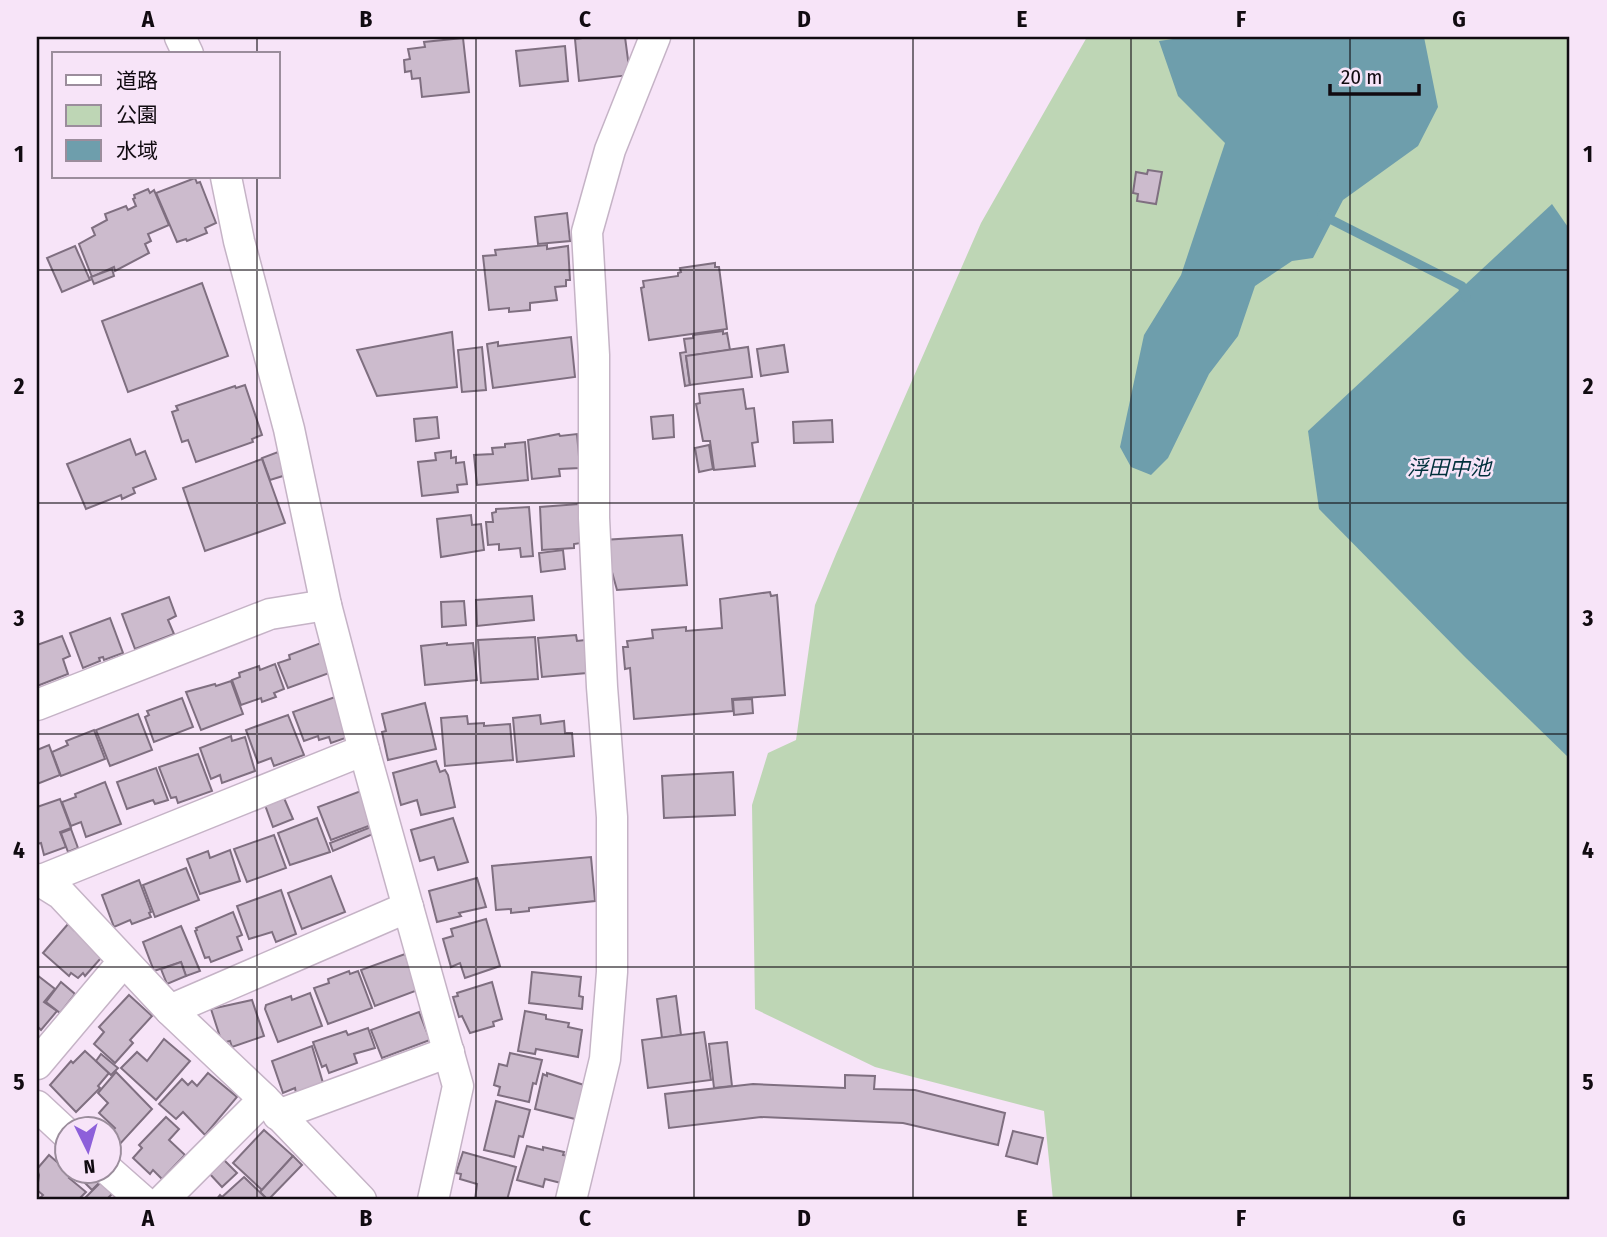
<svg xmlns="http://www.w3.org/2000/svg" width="1607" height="1237" font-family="'Fira Sans Condensed','Noto Sans JP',sans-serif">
<rect width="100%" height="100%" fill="#f7e4f8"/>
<!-- green -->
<polygon fill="#bed6b5" points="1087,37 1570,37 1570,1200 1053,1200 1044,1111 875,1067 755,1009 752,805 768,753 796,740 815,605 836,554 981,223"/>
<!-- water -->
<g fill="#6e9eac">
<polygon points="1187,37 1424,37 1438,107 1418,146 1343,200 1313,258 1292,261 1255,286 1238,336 1209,374 1168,458 1151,475 1131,467 1120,447 1144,335 1181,275 1225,143 1178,96 1159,41"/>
<polygon points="1552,204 1570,230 1570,759 1465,657 1319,509 1308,431"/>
</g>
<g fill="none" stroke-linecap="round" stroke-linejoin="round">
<!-- stream -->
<polyline stroke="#6e9eac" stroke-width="9" points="1322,215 1462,286 1466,297"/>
</g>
<!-- building -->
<g fill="#ccbbcd" stroke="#7f6f80" stroke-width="2">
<polygon points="590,37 625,37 630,75 579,81 575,39"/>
<polygon points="463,38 469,92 422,97 420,78 412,79 411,71 405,72 404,60 410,59 408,49 425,47 424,42"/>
<polygon points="565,46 568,81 520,86 516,51"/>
<polygon points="1148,170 1162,172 1156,204 1137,201 1138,194 1133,193 1136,172 1147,174"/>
<polygon points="195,178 197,183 200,182 216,223 205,228 207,233 187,241 186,239 177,242 156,193"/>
<polygon points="148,189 150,193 154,190 169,225 148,234 151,241 145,244 149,253 115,271 114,267 92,277 79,244 95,235 92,228 107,220 105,214 126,206 128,210 136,206 133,199 135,198 134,195"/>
<polygon points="567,213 570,241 538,244 535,217"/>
<polygon points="547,245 547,249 568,246 570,280 566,280 566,286 555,287 557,300 530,303 530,310 509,312 509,308 489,310 483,256 496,255 495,250"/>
<polygon points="75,246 90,280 62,292 47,258"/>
<polygon points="715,263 715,267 719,267 727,329 649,340 641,288 644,287 643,281 678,276 678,273 681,272 680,268"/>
<polygon points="112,269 114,276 94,284 91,277"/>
<polygon points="202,283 228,356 128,392 102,321"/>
<polygon points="723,331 723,334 727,333 730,350 686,356 690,385 685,386 680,353 686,352 684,339 693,338 693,335"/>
<polygon points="452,332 457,387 377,396 357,350"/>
<polygon points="571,337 575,377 493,388 487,344 498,342 498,346"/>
<polygon points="784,345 788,372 761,376 757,349"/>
<polygon points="482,347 486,390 462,392 458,350"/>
<polygon points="748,347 752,377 690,385 686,356"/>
<polygon points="245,385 262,435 252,439 253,442 196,462 188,440 182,442 172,412 178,410 176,406 235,386 236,388"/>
<polygon points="743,389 746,409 754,408 758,442 752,443 755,466 714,470 710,441 703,441 696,404 700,403 699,394"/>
<polygon points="673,415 674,437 653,439 651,417"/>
<polygon points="437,417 439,438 416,441 414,419"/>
<polygon points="832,420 833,442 794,443 793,422"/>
<polygon points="559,434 560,436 577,434 580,468 559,469 560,476 532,479 528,440"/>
<polygon points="130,439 136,455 145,451 156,479 133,488 135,493 122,499 121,495 86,509 67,464"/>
<polygon points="525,442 528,480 477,485 474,455 493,454 492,448 505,447 505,444"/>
<polygon points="709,445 713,469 699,472 695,448"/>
<polygon points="451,451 451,458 456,457 456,463 464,462 467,484 457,485 458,492 422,496 418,462 436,460 435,453"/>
<polygon points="278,452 286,475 270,480 262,458"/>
<polygon points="262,459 285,523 205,551 183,488"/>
<polygon points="579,504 581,543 574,544 574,548 542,550 540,507"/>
<polygon points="529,507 533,556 521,557 520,548 499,550 499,544 488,545 486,522 493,522 492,513 496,512 496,509"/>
<polygon points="471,515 472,525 481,524 484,550 441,557 437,519"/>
<polygon points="682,535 687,585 617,590 603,540"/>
<polygon points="563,550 565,569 541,572 539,553"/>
<polygon points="770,592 771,596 777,595 785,695 732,699 733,711 634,719 630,668 625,669 623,647 628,647 627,641 653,638 652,630 686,627 686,631 722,628 720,599"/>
<polygon points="532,596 534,620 477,626 476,600"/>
<polygon points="169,597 176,616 168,620 174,634 135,649 122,614"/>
<polygon points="464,601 466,625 442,627 441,602"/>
<polygon points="110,618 123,653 104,660 103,657 99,658 100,661 83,668 70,633"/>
<polygon points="576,635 577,641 595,639 587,673 542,677 538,638"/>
<polygon points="62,636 70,656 63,659 68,674 37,686 37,645"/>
<polygon points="535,637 538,679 481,683 478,640"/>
<polygon points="321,643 332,672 288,688 278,663 290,659 289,655"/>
<polygon points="447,643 447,645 473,643 477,680 425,685 421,646"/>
<polygon points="275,664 284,689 274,693 276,697 262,702 261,698 241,705 232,680 240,677 239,673 259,666 260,670"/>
<polygon points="231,681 243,714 201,730 186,692 215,684 216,686"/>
<polygon points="335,697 351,736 331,743 329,737 319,740 318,736 304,741 293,712"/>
<polygon points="182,698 193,727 154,742 145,717 149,715 147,711"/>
<polygon points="752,699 753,713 734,715 733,700"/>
<polygon points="425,703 436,749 388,760 382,732 386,731 382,714"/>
<polygon points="138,714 152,750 110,766 96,730"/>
<polygon points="288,715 304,755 274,766 271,758 258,763 246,730"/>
<polygon points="540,715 541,724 564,721 565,733 572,733 574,756 517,762 513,718"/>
<polygon points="467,716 468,724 484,723 484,726 510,724 513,760 445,766 441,718"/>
<polygon points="94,730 105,759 61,776 52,752 68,745 66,741"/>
<polygon points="231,736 232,741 245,737 255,771 222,783 220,775 211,779 200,748"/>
<polygon points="49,745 60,775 37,784 37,750"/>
<polygon points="198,754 212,791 178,803 176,797 171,798 159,767"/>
<polygon points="436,761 440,772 445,770 448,775 455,807 421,815 417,800 401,805 393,773"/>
<polygon points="156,768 168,800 155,804 153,800 127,809 117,782"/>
<polygon points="733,772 735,815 664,818 662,776"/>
<polygon points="105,782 121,824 86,837 81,822 71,826 62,802 76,797 75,794"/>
<polygon points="361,791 374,824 331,840 318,807"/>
<polygon points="284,798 293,819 273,827 265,805"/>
<polygon points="60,799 71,828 60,832 66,847 44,855 41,843 37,844 37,807"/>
<polygon points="317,818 330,852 290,865 278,833"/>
<polygon points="453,818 468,862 438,870 434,857 420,861 411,830"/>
<polygon points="371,827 373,834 333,851 330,843"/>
<polygon points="71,829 78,848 68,852 61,833"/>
<polygon points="274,835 286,868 247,882 234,849"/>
<polygon points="230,850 240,881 200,894 187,859 208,851 210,858"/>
<polygon points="591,857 595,901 529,908 529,911 511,913 511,909 496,910 492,866"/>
<polygon points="186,868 199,900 155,917 143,885"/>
<polygon points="331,876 345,912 302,929 288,893"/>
<polygon points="477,878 486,907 459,913 461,916 437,922 429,891"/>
<polygon points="139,880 151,912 149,913 151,917 132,924 130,920 114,927 102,895"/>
<polygon points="281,890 296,934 276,942 272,932 249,939 237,906"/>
<polygon points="233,912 242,935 237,937 242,950 211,962 209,957 205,958 195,931 197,930 196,928"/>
<polygon points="486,919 500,966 465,978 460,963 451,967 443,939 453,936 451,929"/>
<polygon points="68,924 74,930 75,928 101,958 85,976 83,973 78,978 71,973 69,976 43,953"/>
<polygon points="181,926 200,971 186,976 181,962 154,971 143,942"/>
<polygon points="405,954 418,990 375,1006 361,970"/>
<polygon points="181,962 186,976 167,984 161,969"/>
<polygon points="349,971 350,974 358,971 372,1008 328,1024 314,988 329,983 328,979"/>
<polygon points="532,972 581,977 579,996 583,997 582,1009 529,1003"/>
<polygon points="37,975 55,989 44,1002 57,1011 41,1030 37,1026"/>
<polygon points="61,982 75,994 60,1013 46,1002"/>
<polygon points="492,982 502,1019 493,1022 494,1026 470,1033 462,1016 459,1017 453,997 458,996 457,993"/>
<polygon points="310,993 322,1026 278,1042 265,1009 266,1005 291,996 292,1000"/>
<polygon points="129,995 152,1016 130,1040 133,1043 115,1063 94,1044 104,1032 99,1027"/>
<polygon points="676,996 681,1035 662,1038 657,999"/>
<polygon points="252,1000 264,1036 232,1047 230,1041 222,1043 211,1009"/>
<polygon points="525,1011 546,1015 546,1019 569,1023 568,1027 582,1030 578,1057 536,1049 535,1054 518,1051"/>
<polygon points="419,1012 430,1040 382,1058 371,1030"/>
<polygon points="368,1028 375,1048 354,1054 357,1063 329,1073 326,1065 322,1067 313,1042 346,1031 348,1035"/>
<polygon points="704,1032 711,1080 648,1088 642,1040"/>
<polygon points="164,1039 190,1061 156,1100 121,1068 137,1052 147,1061"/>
<polygon points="727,1042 732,1086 714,1088 709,1044"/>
<polygon points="312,1046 323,1083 296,1093 295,1088 283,1093 272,1061"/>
<polygon points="85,1051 109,1073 98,1086 100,1088 76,1112 50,1085 71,1061 73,1063"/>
<polygon points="510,1053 542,1060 536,1084 533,1083 529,1102 498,1095 500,1087 494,1085 499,1064 507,1066"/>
<polygon points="101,1054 118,1068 111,1075 96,1061"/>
<polygon points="116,1072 152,1109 119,1145 108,1136 115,1128 99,1113 108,1103 98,1093"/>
<polygon points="208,1073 237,1097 205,1135 183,1112 176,1119 159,1104 182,1079 188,1085 192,1081 197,1086"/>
<polygon points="547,1073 587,1086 579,1120 535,1109 543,1074 547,1076"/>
<polygon points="845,1075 875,1076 874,1089 915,1090 1005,1113 998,1145 903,1123 761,1117 669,1128 665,1094 753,1084 845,1088"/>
<polygon points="496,1101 530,1110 523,1137 519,1136 514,1157 484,1150"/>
<polygon points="166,1117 179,1129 169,1140 185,1155 162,1179 153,1170 150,1174 133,1158 142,1148 139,1145"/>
<polygon points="264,1130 293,1156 262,1190 233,1163"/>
<polygon points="1013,1131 1043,1138 1037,1164 1006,1156"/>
<polygon points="527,1146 543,1150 543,1147 564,1152 563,1155 572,1157 565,1184 545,1179 543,1187 517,1180"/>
<polygon points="463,1152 516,1167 507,1200 475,1200 477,1184 460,1179 461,1174 456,1173"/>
<polygon points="49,1155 72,1175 69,1178 86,1192 78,1200 42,1200 40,1198 43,1195 37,1190 39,1175 37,1169"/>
<polygon points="293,1156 302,1165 268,1200 260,1192"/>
<polygon points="222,1158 237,1173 222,1187 208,1172"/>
<polygon points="94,1171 102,1180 92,1190 84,1182"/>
<polygon points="244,1177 268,1200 216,1200 220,1195 222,1197"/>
<polygon points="102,1181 114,1192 106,1200 85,1200 84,1199"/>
</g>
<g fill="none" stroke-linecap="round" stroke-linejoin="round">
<!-- street casing -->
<g stroke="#c5b3c6" stroke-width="33">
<g id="street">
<polyline points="180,37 188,54"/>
<polyline points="326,605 364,750 458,1086 433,1200"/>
<polyline points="37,705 270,614 326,605 289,429 239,241 226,177"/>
<polyline points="37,879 61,894 170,1010 264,1099 361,1200"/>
<polyline points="39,881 364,750"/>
<polyline points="170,1010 408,907"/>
<polyline points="37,1064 123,962"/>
<polyline points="37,1106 66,1133"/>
<polyline points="278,1115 449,1052"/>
<polyline points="108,1170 142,1200"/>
<polyline points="163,1200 264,1099"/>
<polyline points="571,1200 605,1059 612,972 612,817 602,687 594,518 594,355 587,232 610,150 655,37"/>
</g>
</g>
<!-- street -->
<use href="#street" stroke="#fff" stroke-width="30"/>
</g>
<!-- grid -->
<path fill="none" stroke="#110b11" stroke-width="2" stroke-opacity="0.55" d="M 257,37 L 257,54M 476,37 L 476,1200M 694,37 L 694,1200M 913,37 L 913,1200M 1131,37 L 1131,1200M 1350,37 L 1350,1200M 257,177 L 257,1200M 37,270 L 1570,270M 37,503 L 1570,503M 37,734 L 1570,734M 37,967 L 1570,967"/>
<g text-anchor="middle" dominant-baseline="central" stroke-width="5" stroke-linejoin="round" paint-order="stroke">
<!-- water labels -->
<g font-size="21" font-style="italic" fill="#00303b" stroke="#f7e4f8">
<text x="1449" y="468">浮田中池</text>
</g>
</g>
<!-- border -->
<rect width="1607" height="1237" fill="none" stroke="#f7e4f8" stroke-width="77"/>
<!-- legend -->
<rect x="52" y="52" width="228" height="126" fill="#f7e4f8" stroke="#9b8d9c" stroke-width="2"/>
<rect x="66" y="75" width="35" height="10" fill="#ffffff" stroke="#9b8d9c" stroke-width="2"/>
<text x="116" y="88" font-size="21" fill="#110b11">道路</text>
<rect x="66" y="105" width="35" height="21" fill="#bed6b5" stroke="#9b8d9c" stroke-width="2"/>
<text x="116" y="122" font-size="21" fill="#110b11">公園</text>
<rect x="66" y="140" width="35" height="21" fill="#6e9eac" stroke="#9b8d9c" stroke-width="2"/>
<text x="116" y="158" font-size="21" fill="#110b11">水域</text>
<!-- north arrow -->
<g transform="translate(88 1150) rotate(175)"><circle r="33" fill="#f7e4f8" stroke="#9b8d9c" stroke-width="2"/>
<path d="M0-5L12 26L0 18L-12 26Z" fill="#8d60da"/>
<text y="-10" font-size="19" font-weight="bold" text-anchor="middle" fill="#110b11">N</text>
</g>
<!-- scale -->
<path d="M1330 84v10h89v-10" fill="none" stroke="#110b11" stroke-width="3.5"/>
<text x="1341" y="84" font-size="21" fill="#110b11" stroke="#f7e4f8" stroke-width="5" paint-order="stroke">20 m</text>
<rect x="38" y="38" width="1530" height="1160" fill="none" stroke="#110b11" stroke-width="2.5"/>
<g font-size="23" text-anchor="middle" font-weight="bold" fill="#110b11">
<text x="148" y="27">A</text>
<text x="366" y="27">B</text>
<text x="585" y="27">C</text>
<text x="804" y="27">D</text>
<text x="1022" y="27">E</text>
<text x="1241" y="27">F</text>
<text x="1459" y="27">G</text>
<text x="19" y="162">1</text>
<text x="1588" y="162">1</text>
<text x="19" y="394">2</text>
<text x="1588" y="394">2</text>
<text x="19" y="626">3</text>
<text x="1588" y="626">3</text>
<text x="19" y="858">4</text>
<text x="1588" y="858">4</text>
<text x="19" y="1090">5</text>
<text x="1588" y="1090">5</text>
<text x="148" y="1226">A</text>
<text x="366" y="1226">B</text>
<text x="585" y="1226">C</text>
<text x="804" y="1226">D</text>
<text x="1022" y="1226">E</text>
<text x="1241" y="1226">F</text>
<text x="1459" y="1226">G</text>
</g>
</svg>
